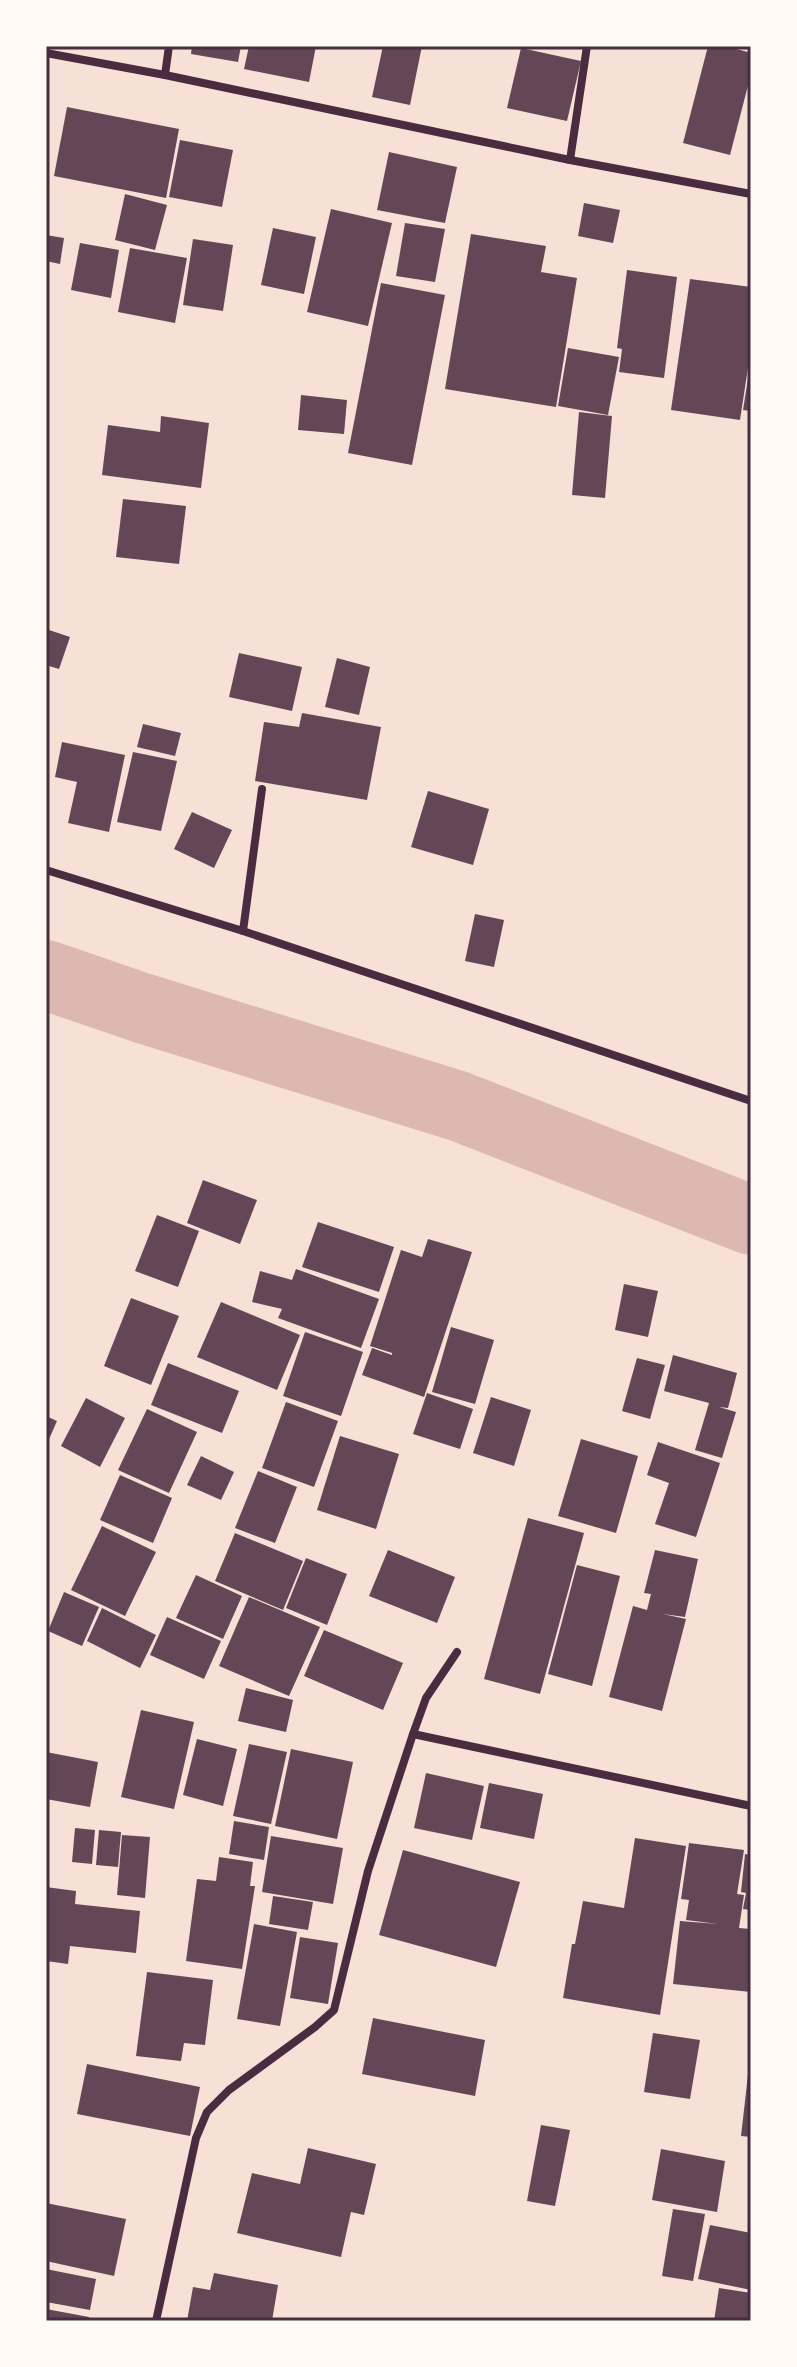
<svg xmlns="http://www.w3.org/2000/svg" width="797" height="2367" font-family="'Crimson Pro',serif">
<rect width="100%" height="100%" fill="#f7e1d7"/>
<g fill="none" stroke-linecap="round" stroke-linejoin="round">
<!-- river -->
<polyline stroke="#dcb8b0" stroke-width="70" points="46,975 142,1008 458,1106 751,1220"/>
</g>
<!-- building -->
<g fill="#644757">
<polygon points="192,46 241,46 238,62 191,54"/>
<polygon points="249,46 316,46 309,82 244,69"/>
<polygon points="383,46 422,46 410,105 372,97"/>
<polygon points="708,46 726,46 751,53 751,74 730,155 683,143"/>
<polygon points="521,48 581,61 567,121 507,108"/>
<polygon points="67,107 179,129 166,198 54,176"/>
<polygon points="180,140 233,150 222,207 169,197"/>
<polygon points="389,152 457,167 445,223 377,210"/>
<polygon points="125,194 167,205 155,250 115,240"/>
<polygon points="584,203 620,210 613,243 578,236"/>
<polygon points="331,209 392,223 368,326 307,312"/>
<polygon points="405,223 445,229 435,282 396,276"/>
<polygon points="273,228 316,237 304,294 261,285"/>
<polygon points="471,234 546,246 541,272 577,278 556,407 445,389"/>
<polygon points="46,235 64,238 60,264 46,261"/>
<polygon points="193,239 233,245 223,311 183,305"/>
<polygon points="80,243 119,250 111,298 71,290"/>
<polygon points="130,248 187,258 175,323 118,312"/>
<polygon points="627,270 677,277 664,378 619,372 622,349 617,348"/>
<polygon points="690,279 751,287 751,348 740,420 671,410"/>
<polygon points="381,283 445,295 412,465 348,453"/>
<polygon points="568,348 619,357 608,415 558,406"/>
<polygon points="749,372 751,372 751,411 743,410"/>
<polygon points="301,395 347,400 344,434 298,430"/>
<polygon points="579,412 612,416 605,498 572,495"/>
<polygon points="161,416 209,423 201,488 102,475 108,425 160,432"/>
<polygon points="123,499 186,506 179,564 116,557"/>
<polygon points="46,629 70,637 59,669 46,665"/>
<polygon points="239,653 302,667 292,711 229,697"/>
<polygon points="337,658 370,667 359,715 325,707"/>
<polygon points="302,713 381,727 367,800 255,781 264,722 299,727"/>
<polygon points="143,724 181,733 175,756 137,747"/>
<polygon points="62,742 125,755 109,832 68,823 77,782 55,777"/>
<polygon points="133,752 177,761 161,831 117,822"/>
<polygon points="428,791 489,809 473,865 411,847"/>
<polygon points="192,812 232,830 214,868 174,849"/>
<polygon points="475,914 504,920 494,967 465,961"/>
<polygon points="203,1180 257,1200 240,1244 187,1223"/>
<polygon points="157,1215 199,1231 178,1287 135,1271"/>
<polygon points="318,1222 394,1247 379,1292 302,1267"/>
<polygon points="428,1239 472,1252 424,1397 362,1375 372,1348 392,1355 392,1353 370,1346 401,1250 422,1257"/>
<polygon points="296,1269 379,1299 361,1348 278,1318 282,1309 252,1302 260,1271 292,1280"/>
<polygon points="624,1284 658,1291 648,1337 615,1330"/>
<polygon points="131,1298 179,1316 151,1385 104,1366"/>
<polygon points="221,1302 300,1335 277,1390 197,1357"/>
<polygon points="451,1327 494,1340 475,1404 432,1392"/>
<polygon points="305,1332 363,1352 341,1416 283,1396"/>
<polygon points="673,1355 737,1373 728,1408 719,1407 736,1412 722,1458 695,1450 709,1403 664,1391"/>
<polygon points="637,1358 665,1365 650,1419 622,1411"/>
<polygon points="168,1363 239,1391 222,1433 151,1405"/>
<polygon points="427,1393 473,1409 460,1449 413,1434"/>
<polygon points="491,1397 531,1410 514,1466 473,1453"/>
<polygon points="86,1398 125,1418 100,1467 61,1446"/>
<polygon points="286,1402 338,1421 314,1487 262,1468"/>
<polygon points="147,1409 197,1432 169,1493 118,1470"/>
<polygon points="46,1416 57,1421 46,1446"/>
<polygon points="340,1436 399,1454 376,1529 317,1510"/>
<polygon points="581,1439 638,1456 616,1533 558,1516"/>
<polygon points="658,1442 720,1463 696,1537 655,1524 669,1483 647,1475"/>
<polygon points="201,1456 234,1472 221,1500 187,1485"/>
<polygon points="258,1471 297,1487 275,1543 235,1528"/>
<polygon points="120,1475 172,1498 153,1543 100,1520"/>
<polygon points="528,1518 584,1533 540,1694 484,1679"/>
<polygon points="102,1526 156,1552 125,1616 71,1590"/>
<polygon points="235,1533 303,1561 283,1610 215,1581"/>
<polygon points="388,1550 455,1577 437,1623 369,1596"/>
<polygon points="655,1550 698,1559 685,1617 663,1614 686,1619 662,1711 609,1697 633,1606 647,1610 651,1594 644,1593"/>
<polygon points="306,1558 347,1574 327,1625 286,1608"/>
<polygon points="577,1565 620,1576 592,1686 548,1674"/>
<polygon points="196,1575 242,1596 223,1639 176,1618"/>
<polygon points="64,1592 99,1607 82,1646 48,1631"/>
<polygon points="249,1597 320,1627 289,1696 219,1666"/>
<polygon points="102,1608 156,1635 140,1668 87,1641"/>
<polygon points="167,1617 221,1641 204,1679 150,1655"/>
<polygon points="324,1630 403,1663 383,1710 304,1676"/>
<polygon points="246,1688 293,1700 286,1732 238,1721"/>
<polygon points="141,1710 194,1722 174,1809 121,1797"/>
<polygon points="197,1739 237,1749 223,1806 183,1795"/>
<polygon points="249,1744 287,1752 271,1824 233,1816"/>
<polygon points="291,1749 353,1762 337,1839 275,1826"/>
<polygon points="46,1752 98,1762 90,1807 46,1799"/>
<polygon points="426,1773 484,1786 472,1840 414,1828"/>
<polygon points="489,1783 543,1794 534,1839 480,1828"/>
<polygon points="234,1821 269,1827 264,1860 229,1854"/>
<polygon points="75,1828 95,1830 92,1864 72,1862"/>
<polygon points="99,1830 121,1832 118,1867 96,1865"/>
<polygon points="122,1835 150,1837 145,1898 117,1895"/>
<polygon points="271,1836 343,1848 333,1904 262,1892"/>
<polygon points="635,1838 686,1846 660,2015 563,1998 572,1944 575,1944 583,1901 624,1908"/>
<polygon points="689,1843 744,1850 737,1894 744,1895 739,1928 751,1929 751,1992 673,1984 680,1921 718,1924 686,1920 689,1900 681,1899"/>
<polygon points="403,1850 520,1882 496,1967 379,1935"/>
<polygon points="745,1854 751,1855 751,1910 743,1909 746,1893 741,1892"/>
<polygon points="219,1857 253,1862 250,1886 255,1886 242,1969 186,1961 197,1879 216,1881"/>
<polygon points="46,1887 76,1891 75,1904 140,1911 136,1953 70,1946 68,1964 46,1961"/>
<polygon points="273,1896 313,1902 308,1930 269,1924"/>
<polygon points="254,1924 297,1932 280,2026 237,2019"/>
<polygon points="300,1937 338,1943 328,2004 290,1998"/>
<polygon points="147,1972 213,1980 205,2045 184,2043 181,2061 136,2056"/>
<polygon points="373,2018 485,2040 475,2096 362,2074"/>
<polygon points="653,2033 700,2040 690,2099 644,2092"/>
<polygon points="87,2064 200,2087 190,2136 77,2114"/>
<polygon points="749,2066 751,2066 751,2137 741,2136"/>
<polygon points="541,2125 570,2130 555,2206 527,2201"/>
<polygon points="308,2148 376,2164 364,2215 351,2212 341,2257 237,2233 252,2173 300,2184"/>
<polygon points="661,2149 725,2161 717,2212 652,2200"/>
<polygon points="46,2203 126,2219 114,2276 46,2261"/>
<polygon points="673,2209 705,2214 693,2281 662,2276"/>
<polygon points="710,2225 751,2233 751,2290 698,2279"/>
<polygon points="46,2269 96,2279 90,2310 46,2302"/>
<polygon points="214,2273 278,2285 272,2321 187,2321 193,2287 210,2290"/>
<polygon points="719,2288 751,2293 751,2321 714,2321"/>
<polygon points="46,2309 89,2317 89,2321 46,2321"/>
</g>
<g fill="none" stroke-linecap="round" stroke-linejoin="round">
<!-- minor -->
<g stroke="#4a2c40" stroke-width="8">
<polyline points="46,53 165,75 570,160 751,194"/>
<polyline points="165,75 169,46"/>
<polyline points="570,160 587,46"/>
<polyline points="46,870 243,931 751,1101"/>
<polyline points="243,931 262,789"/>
<polyline points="413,1734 426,1698 457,1652"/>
<polyline points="156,2321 196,2138 207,2112 229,2090 315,2027 334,2010 368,1871 413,1734 751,1806"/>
</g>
</g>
<!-- border -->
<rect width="797" height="2367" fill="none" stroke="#fffaf5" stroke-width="96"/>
<rect x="48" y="48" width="701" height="2271" fill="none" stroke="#4a2c40" stroke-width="3"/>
</svg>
